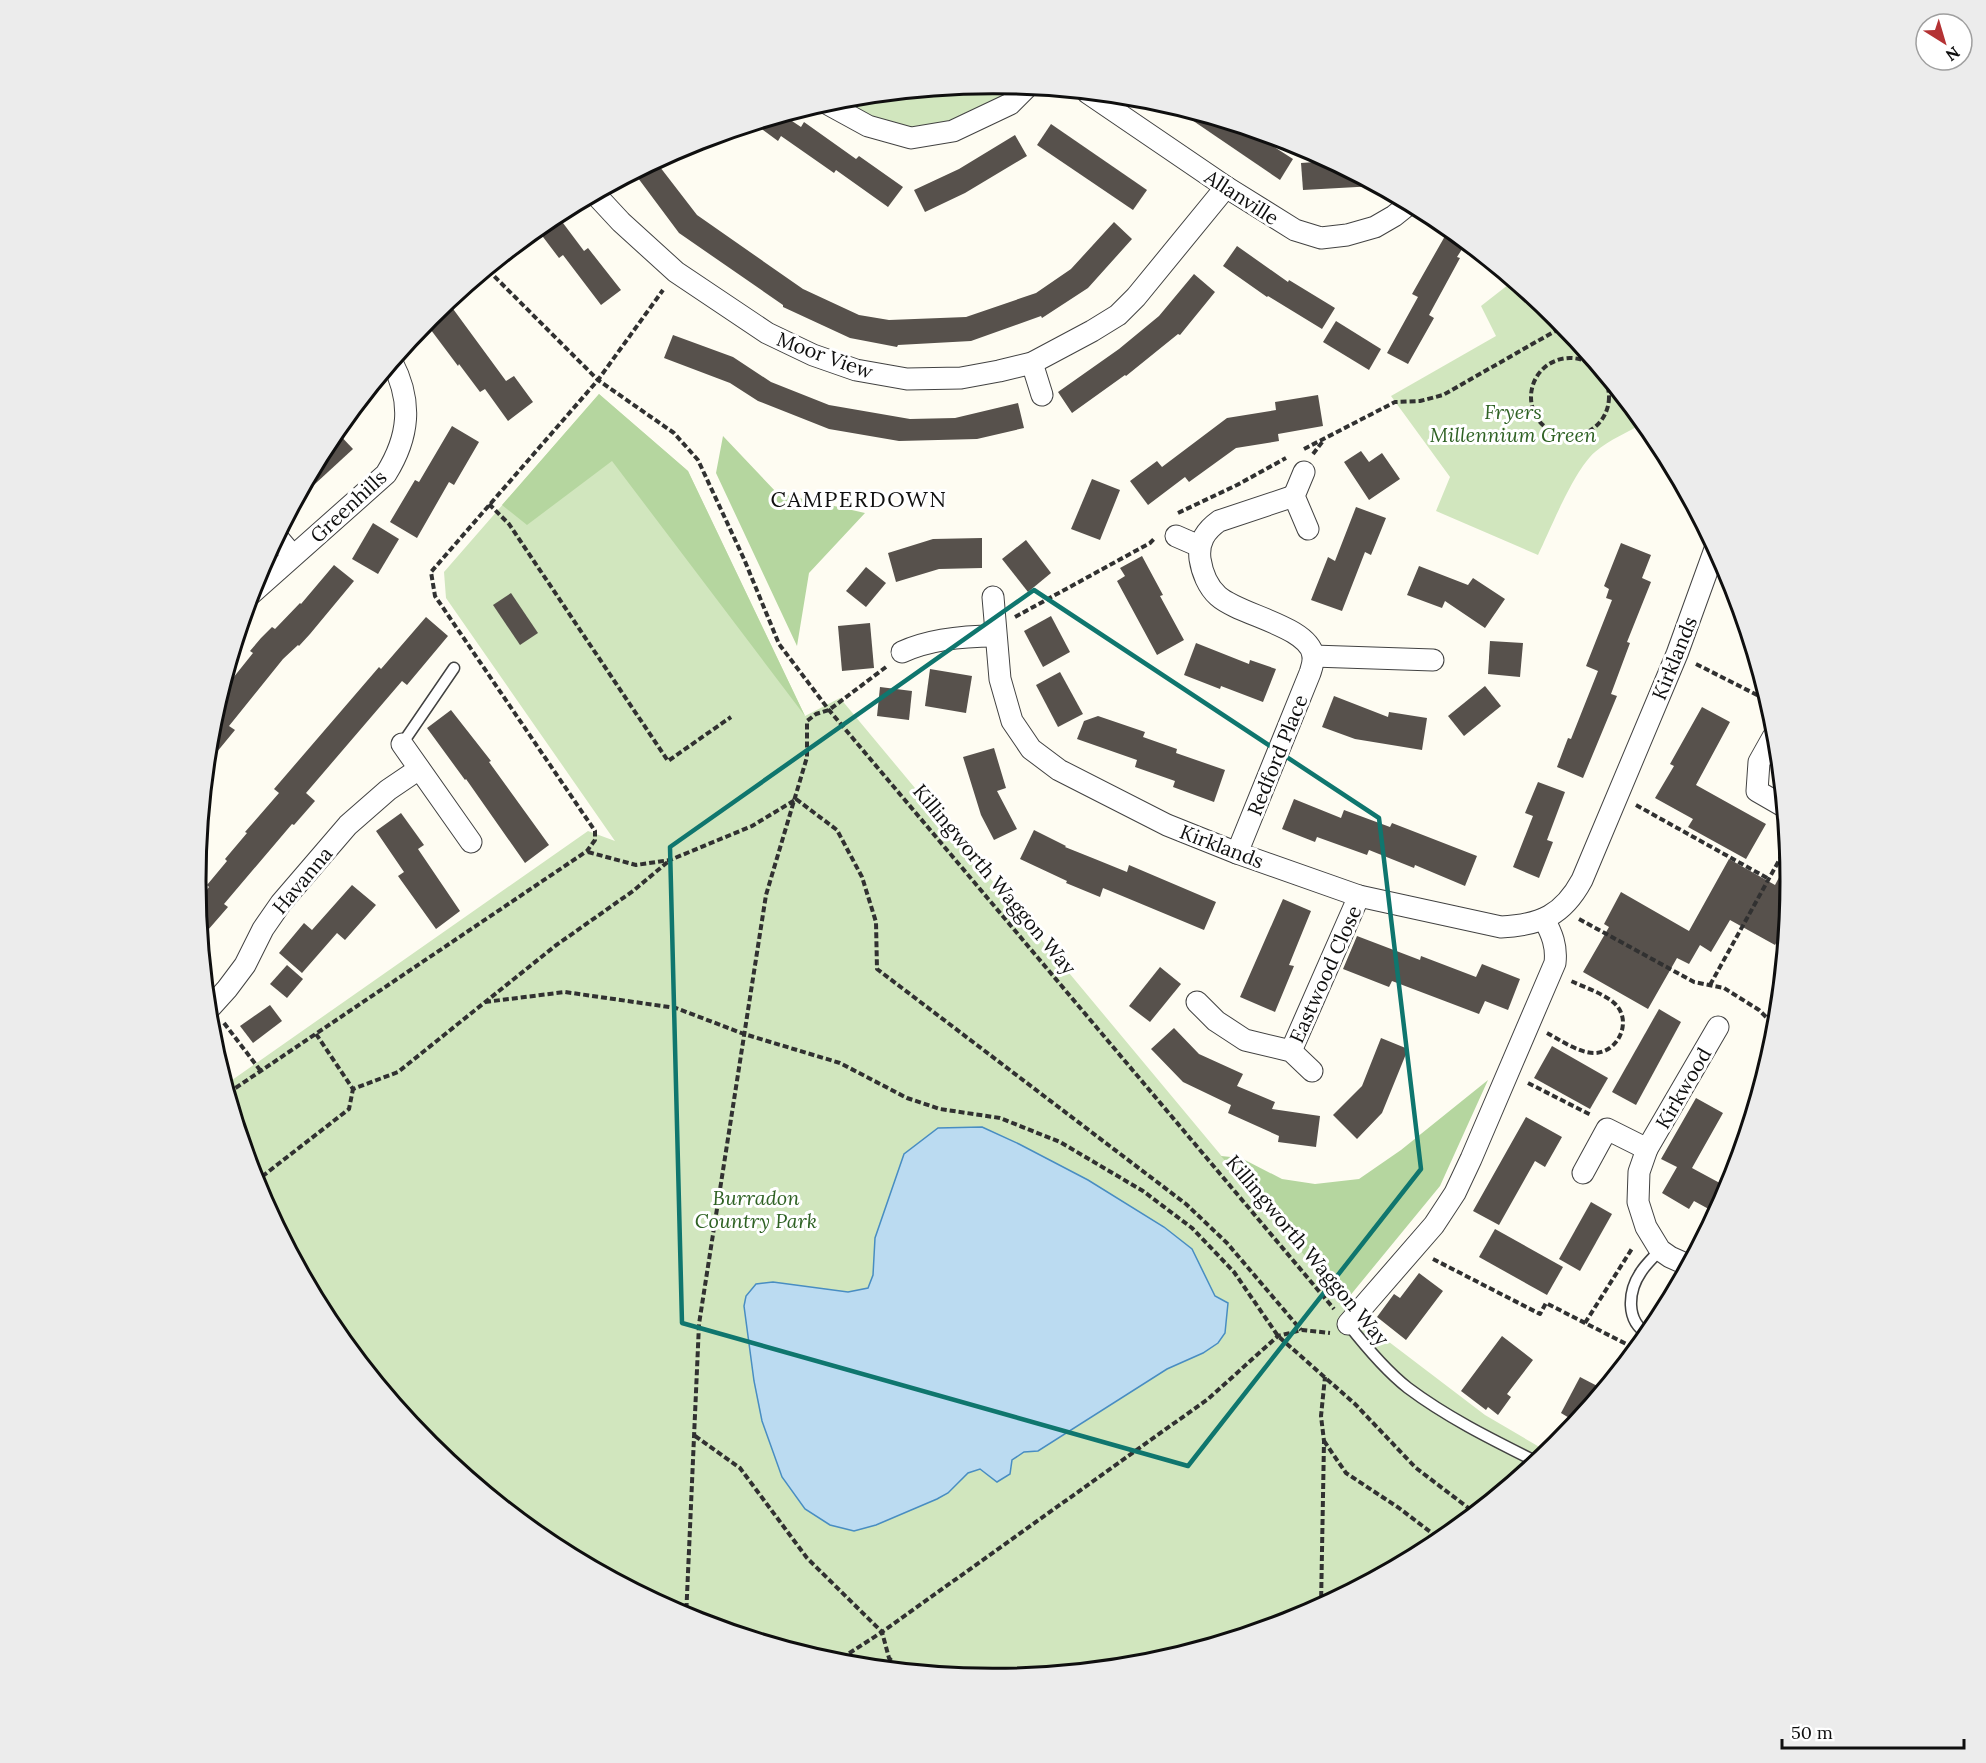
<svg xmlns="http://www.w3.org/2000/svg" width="1986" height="1763" font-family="Lora,serif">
<rect width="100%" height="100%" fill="#fefcf2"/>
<!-- green -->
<g fill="#d1e6be">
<polygon points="993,84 1012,86 1002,96 948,121 912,128 872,119 838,99"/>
<path d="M 1513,281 L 1557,318 L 1643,423 C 1627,433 1610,439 1595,452 C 1574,470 1551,528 1538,555 L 1436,511 L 1450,477 L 1391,396 L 1496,336 L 1481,306 Z"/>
<polygon points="599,394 688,471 805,716 840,698 1344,1303 1372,1329 1485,1415 1548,1452 1436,1545 1298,1618 1148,1664 993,1679 837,1664 687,1618 550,1544 429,1445 330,1324 256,1186 225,1085 588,831 615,841 446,598 444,572"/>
</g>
<!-- forest -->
<g fill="#b5d69f">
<polygon points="599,394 688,471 805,716 612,461 527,525 502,505"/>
<polygon points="723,436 777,493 865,513 809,573 797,646 716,473"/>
<polygon points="1488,1080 1440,1186 1344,1303 1221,1156 1241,1158 1282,1179 1315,1184 1359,1179 1401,1150"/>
</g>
<!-- water -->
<polygon fill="#bbdbf1" stroke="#488dc2" stroke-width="1.5" points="982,1127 1019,1144 1088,1180 1164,1227 1192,1249 1215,1296 1228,1303 1225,1333 1218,1343 1203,1353 1167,1369 1038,1451 1024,1452 1012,1460 1010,1474 997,1482 980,1469 968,1473 948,1493 937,1499 876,1525 854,1531 830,1525 805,1509 782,1477 762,1421 754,1381 744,1306 746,1296 756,1284 773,1282 848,1292 868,1288 873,1275 875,1238 904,1154 938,1128"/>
<!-- building -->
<g fill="#57514c">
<polygon points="799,111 792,121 801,127 804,122 856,159 859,156 903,187 888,207 836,170 834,173 781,136 778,141 755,124"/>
<polygon points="1188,111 1248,130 1293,159 1280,180 1186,116"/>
<polygon points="1051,124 1147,190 1133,210 1037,145"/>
<polygon points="1015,135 1027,156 965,193 925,212 914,190 959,169"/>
<polygon points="1329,161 1375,186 1303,190 1301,163"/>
<polygon points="653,167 660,167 697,215 803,289 859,315 889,320 966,317 1036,293 1071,269 1114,222 1132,239 1088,288 1042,318 1041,316 971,341 898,345 897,347 850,338 783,307 783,305 679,233 638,178"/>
<polygon points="557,215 584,251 588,248 621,290 601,305 563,255 559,258 537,229"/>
<polygon points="1449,229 1466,243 1457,257 1460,258 1429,315 1434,318 1408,364 1387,353 1418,297 1412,294"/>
<polygon points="1237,246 1288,282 1289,280 1335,308 1322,329 1268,296 1267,297 1223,266"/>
<polygon points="1194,274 1215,292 1180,335 1178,334 1126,376 1125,375 1072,413 1058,392 1119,349 1159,316"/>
<polygon points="448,302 506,381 514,376 533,402 508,421 485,389 480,392 459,364 458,366 425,322"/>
<polygon points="1336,321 1381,349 1369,370 1323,342"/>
<polygon points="673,335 733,357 771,382 829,405 910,419 955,418 1018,403 1024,428 977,439 899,441 829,429 758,401 730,383 664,358"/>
<polygon points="1318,395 1323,426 1278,434 1279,441 1236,448 1189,482 1185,477 1148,505 1130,481 1157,461 1162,467 1227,418 1276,410 1275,402"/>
<polygon points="452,426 479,442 454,485 449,482 417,538 390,522 415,480 419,482"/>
<polygon points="336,431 353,449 303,495 301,493 330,438"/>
<polygon points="1361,451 1369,462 1382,453 1400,479 1369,500 1344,462"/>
<polygon points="1092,479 1120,490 1100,540 1071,529"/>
<polygon points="1356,507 1386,518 1371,555 1365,552 1342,611 1311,600 1328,557 1335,561"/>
<polygon points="373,523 399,539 378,574 352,559"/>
<polygon points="982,538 982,568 939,569 896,582 888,553 933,539"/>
<polygon points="1026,540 1051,573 1028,592 1002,559"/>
<polygon points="1621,543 1651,555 1642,578 1651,582 1627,642 1630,643 1611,694 1617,696 1583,778 1557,767 1568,738 1571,739 1598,671 1586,666 1612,600 1606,598 1609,589 1604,586"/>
<polygon points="1142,556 1163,595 1160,596 1184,640 1157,655 1117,581 1125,576 1120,568"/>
<polygon points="334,565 354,581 310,634 299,646 298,645 283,659 229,726 235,730 207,764 211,726 221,693 253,653 250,651 261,638 272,627 275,629 300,603 301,604"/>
<polygon points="1419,566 1468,585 1473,578 1505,599 1485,628 1445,601 1442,608 1407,595"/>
<polygon points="866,567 886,583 866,607 846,591"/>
<polygon points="511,593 538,633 520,645 493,605"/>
<polygon points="1051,616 1070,652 1043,667 1024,631"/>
<polygon points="426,617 448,636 407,685 402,681 306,793 315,801 294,825 292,824 224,904 228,907 201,938 198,902 209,887 207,885 227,861 225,859 247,833 245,832 279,793 274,789 379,667 381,669"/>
<polygon points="870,623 874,668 842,671 838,626"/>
<polygon points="1490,641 1523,643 1520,677 1488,674"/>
<polygon points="1196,643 1249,664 1250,660 1276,669 1263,702 1221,686 1220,689 1184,675"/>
<polygon points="930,669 972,676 966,713 925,706"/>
<polygon points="1060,672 1083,714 1058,727 1036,685"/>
<polygon points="1485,686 1501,706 1464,736 1448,716"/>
<polygon points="880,687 912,691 909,720 877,716"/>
<polygon points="1334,696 1388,717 1389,712 1427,718 1422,750 1355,739 1322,727"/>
<polygon points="1702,707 1730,722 1696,785 1766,824 1746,859 1688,827 1693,819 1655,798 1674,766 1670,764"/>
<polygon points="451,710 491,761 489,762 549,845 525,863 466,779 465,780 427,728"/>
<polygon points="1098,716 1145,732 1143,737 1177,749 1176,753 1225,770 1214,802 1173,787 1175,781 1135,767 1137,760 1077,739 1084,721"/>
<polygon points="994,748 1006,788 997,791 1017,829 994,840 981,815 963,757"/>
<polygon points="1538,782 1565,792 1547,840 1553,842 1539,878 1513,867 1533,816 1525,813"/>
<polygon points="1294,799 1341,818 1344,810 1390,827 1392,823 1477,856 1465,886 1415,865 1414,868 1369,850 1367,855 1317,837 1315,842 1282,829"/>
<polygon points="401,813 424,845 418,849 460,911 436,929 398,876 404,872 376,831"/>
<polygon points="1034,830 1066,846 1065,847 1095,859 1127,872 1129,865 1216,902 1204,930 1103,888 1100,897 1066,883 1067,881 1020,859"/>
<polygon points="1729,859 1775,885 1788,860 1790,882 1786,926 1775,945 1730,920 1711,952 1700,945 1689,964 1677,958 1648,1009 1583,972 1609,927 1604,924 1621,892 1689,931"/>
<polygon points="352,885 376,905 345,940 337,933 302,973 279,953 304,923 312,930"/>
<polygon points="1283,899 1311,911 1289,965 1294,966 1275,1012 1240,997"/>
<polygon points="1357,936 1420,960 1421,956 1476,977 1482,964 1520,979 1508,1010 1485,1001 1479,1014 1392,981 1389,987 1343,969"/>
<polygon points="287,965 303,979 287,998 270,984"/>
<polygon points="1160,967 1181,984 1150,1022 1129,1006"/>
<polygon points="270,1005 282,1021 253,1043 240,1026"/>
<polygon points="1659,1009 1681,1022 1636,1105 1612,1092"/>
<polygon points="1174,1028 1199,1054 1243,1074 1237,1086 1275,1102 1272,1109 1320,1116 1316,1147 1278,1142 1279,1136 1228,1113 1231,1105 1183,1082 1151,1049"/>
<polygon points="1381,1038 1408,1049 1382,1113 1357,1139 1333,1115 1362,1086"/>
<polygon points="1552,1046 1608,1078 1590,1109 1534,1078"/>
<polygon points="1696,1098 1723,1113 1692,1168 1729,1188 1716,1213 1694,1201 1689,1209 1662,1193 1677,1167 1661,1159"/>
<polygon points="1526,1117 1562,1137 1545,1167 1535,1161 1499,1225 1473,1211"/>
<polygon points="1591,1202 1612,1214 1580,1271 1559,1259"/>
<polygon points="1495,1229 1563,1267 1547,1295 1479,1257"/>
<polygon points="1419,1273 1443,1291 1406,1340 1377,1317 1394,1294 1400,1298"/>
<polygon points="1502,1336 1533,1360 1507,1394 1511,1397 1498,1415 1488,1407 1486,1410 1461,1391"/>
<polygon points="1580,1377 1603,1389 1576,1422 1561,1413"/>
</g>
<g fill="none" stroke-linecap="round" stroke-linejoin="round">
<!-- service casing -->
<g stroke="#424242" stroke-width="13">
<g id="service">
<polyline points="402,744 454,668"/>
<path d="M 1348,1324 C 1366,1347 1385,1370 1408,1388 C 1448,1418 1493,1440 1537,1462"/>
<path d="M 1648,1334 C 1625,1321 1628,1291 1641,1272 C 1646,1264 1654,1257 1660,1250"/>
</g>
</g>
<!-- minor casing -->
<g stroke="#424242" stroke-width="23">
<g id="minor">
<polyline points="1088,93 1226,187 1295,230 1321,238 1347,235 1375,227 1394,216 1409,204"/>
<polyline points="826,103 868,126 911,138 953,131 1010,104 1027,87"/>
<polyline points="595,194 621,222 676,272 767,333 813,355 856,370 907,379 961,378 999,371 1032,363 1092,331 1118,315 1136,297 1226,187"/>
<polyline points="1032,363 1042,395"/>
<polyline points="1304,472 1294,496 1308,529"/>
<polyline points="1176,536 1199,546"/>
<polyline points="277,537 293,556"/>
<path d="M 251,594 L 386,474 C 409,437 413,402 392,362"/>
<path d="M 993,597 L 1000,679 L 1012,721 L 1031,749 L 1059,770 L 1167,825 L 1237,853 L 1359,896 L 1501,927 C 1541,925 1563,915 1582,880 L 1677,654 L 1715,549"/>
<path d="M 902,652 C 930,639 965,636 995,636"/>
<polyline points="1313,656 1433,660"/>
<polyline points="1776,735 1773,737 1759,762 1757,791 1783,806"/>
<polyline points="402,744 471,842"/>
<path d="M 1237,853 L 1310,673 C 1312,667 1314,662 1313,655 C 1308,626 1239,615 1218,596 C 1208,587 1202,572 1200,559 C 1198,542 1205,531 1219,521 L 1294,496"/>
<polyline points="1197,1002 1216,1021 1245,1040 1291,1051 1312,1071"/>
<polyline points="208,1010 227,989 245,965 263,929 281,903 348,825 388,790 419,769"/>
<polyline points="1291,1051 1359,896"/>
<polyline points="1583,1173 1607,1129 1647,1149"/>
<polyline points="1688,1265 1670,1257 1660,1250 1646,1227 1638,1202 1639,1172 1647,1149 1718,1027"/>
<path d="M 1348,1324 L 1434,1225 L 1455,1193 L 1471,1159 L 1555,963 C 1557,946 1552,934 1544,919"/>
</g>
</g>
<!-- path -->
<g stroke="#313131" stroke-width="4" stroke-dasharray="6 3" stroke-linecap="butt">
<polyline points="488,270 598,380 674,433 698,460 744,559 779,644 829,710 1334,1309"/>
<circle cx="1570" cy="397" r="39"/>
<polyline points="1304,449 1395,402 1420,401 1443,395 1564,326"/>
<polyline points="1313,454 1323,441"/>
<polyline points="489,504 509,524 668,761 731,717"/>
<polyline points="1178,513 1237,485 1286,458"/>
<polyline points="1015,617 1150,543 1155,538"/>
<polyline points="1696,664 1767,700"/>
<polyline points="796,799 837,830 862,877 876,922 877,969 1186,1204 1227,1243 1301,1330"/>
<polyline points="1636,805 1769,879"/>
<polyline points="588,852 636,865 670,860 752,826 795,800"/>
<polyline points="1579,919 1694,982 1724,988 1759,1010 1776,1027"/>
<polyline points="1710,985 1787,846"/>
<polyline points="485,1002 565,992 676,1008 744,1034 840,1063 907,1098 940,1109 1000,1118 1060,1142 1143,1191 1192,1228 1234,1272 1278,1336 1355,1404 1416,1468 1475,1513"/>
<polyline points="224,1023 260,1070"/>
<path d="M 1547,1033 C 1560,1040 1579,1053 1594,1053 C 1619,1053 1634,1019 1613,1002 C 1602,993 1584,987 1571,981"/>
<polyline points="316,1034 353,1089 398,1072 555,946 633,891 670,860"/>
<polyline points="1528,1083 1591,1115"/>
<polyline points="228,1093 587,851 595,840 595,831 435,596 431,572 598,380 663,290"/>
<polyline points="255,1182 349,1109 353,1089"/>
<polyline points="1433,1259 1540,1314 1546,1303 1636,1349"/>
<polyline points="1585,1323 1633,1247"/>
<polyline points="695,1436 740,1468 807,1558 882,1632 889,1658 901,1670"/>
<polyline points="1324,1441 1346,1473 1399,1508 1441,1540"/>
<polyline points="1321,1606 1324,1441 1321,1416 1325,1377"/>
<polyline points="686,1618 699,1324 766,895 807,757 807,721 816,714 829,710 886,667"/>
<polyline points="834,1663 882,1632 1208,1399 1278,1336 1302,1330 1330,1333"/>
</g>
<!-- service -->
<use href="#service" stroke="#fff" stroke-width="10"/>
<!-- minor -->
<use href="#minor" stroke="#fff" stroke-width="21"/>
</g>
<!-- marked area -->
<path fill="none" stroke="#0f766e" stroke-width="4.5" stroke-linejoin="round" d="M 1034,590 L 1379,818 L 1421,1169 L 1188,1466 L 682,1323 L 670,847 Z"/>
<g text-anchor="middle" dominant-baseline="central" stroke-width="6" stroke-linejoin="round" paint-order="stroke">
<!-- street labels -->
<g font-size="20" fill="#0f0f0f" stroke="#fff">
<text transform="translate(1242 197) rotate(33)">Allanville</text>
<text transform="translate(825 355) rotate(20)">Moor View</text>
<text transform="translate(348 506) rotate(-43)">Greenhills</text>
<text transform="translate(1674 658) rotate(-68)">Kirklands</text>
<text transform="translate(1277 755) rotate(-68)">Redford Place</text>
<text transform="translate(1222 846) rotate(21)">Kirklands</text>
<text transform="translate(995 879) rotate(50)">Killingworth Waggon Way</text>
<text transform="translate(302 880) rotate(-50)">Havanna</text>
<text transform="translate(1325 974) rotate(-66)">Eastwood Close</text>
<text transform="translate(1683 1088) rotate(-60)">Kirkwood</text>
<text transform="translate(1308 1250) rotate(50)">Killingworth Waggon Way</text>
</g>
<!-- park labels -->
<g font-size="20" font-style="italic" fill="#2f6224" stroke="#fff">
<text x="1513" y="411">Fryers<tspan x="1513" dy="23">Millennium Green</tspan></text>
<text x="756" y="1197">Burradon<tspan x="756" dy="23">Country Park</tspan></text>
</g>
<!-- quarter labels -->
<g font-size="22" letter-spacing="1.5" fill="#0f0f0f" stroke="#fff">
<text x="859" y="499">CAMPERDOWN</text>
</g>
</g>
<!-- crop -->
<path d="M0 0H1986V1763H0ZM206 881a787 787 0 1 1 1574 0a787 787 0 1 1-1574 0Z" fill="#ececec" fill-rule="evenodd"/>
<path fill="none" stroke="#0f0f0f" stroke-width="3" d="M206 881a787 787 0 1 1 1574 0a787 787 0 1 1-1574 0Z"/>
<!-- north arrow -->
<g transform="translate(1944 42) rotate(143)"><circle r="28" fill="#ffffff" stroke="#9f9f9f" stroke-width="1.5"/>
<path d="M0-4.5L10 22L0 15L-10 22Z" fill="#b43234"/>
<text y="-9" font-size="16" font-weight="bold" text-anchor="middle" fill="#0f0f0f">N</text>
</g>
<!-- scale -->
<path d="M1782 1739v9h182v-9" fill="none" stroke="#0f0f0f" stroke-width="3"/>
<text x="1791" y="1739" font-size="18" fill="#0f0f0f" stroke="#ffffff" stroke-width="4.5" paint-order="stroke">50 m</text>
</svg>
